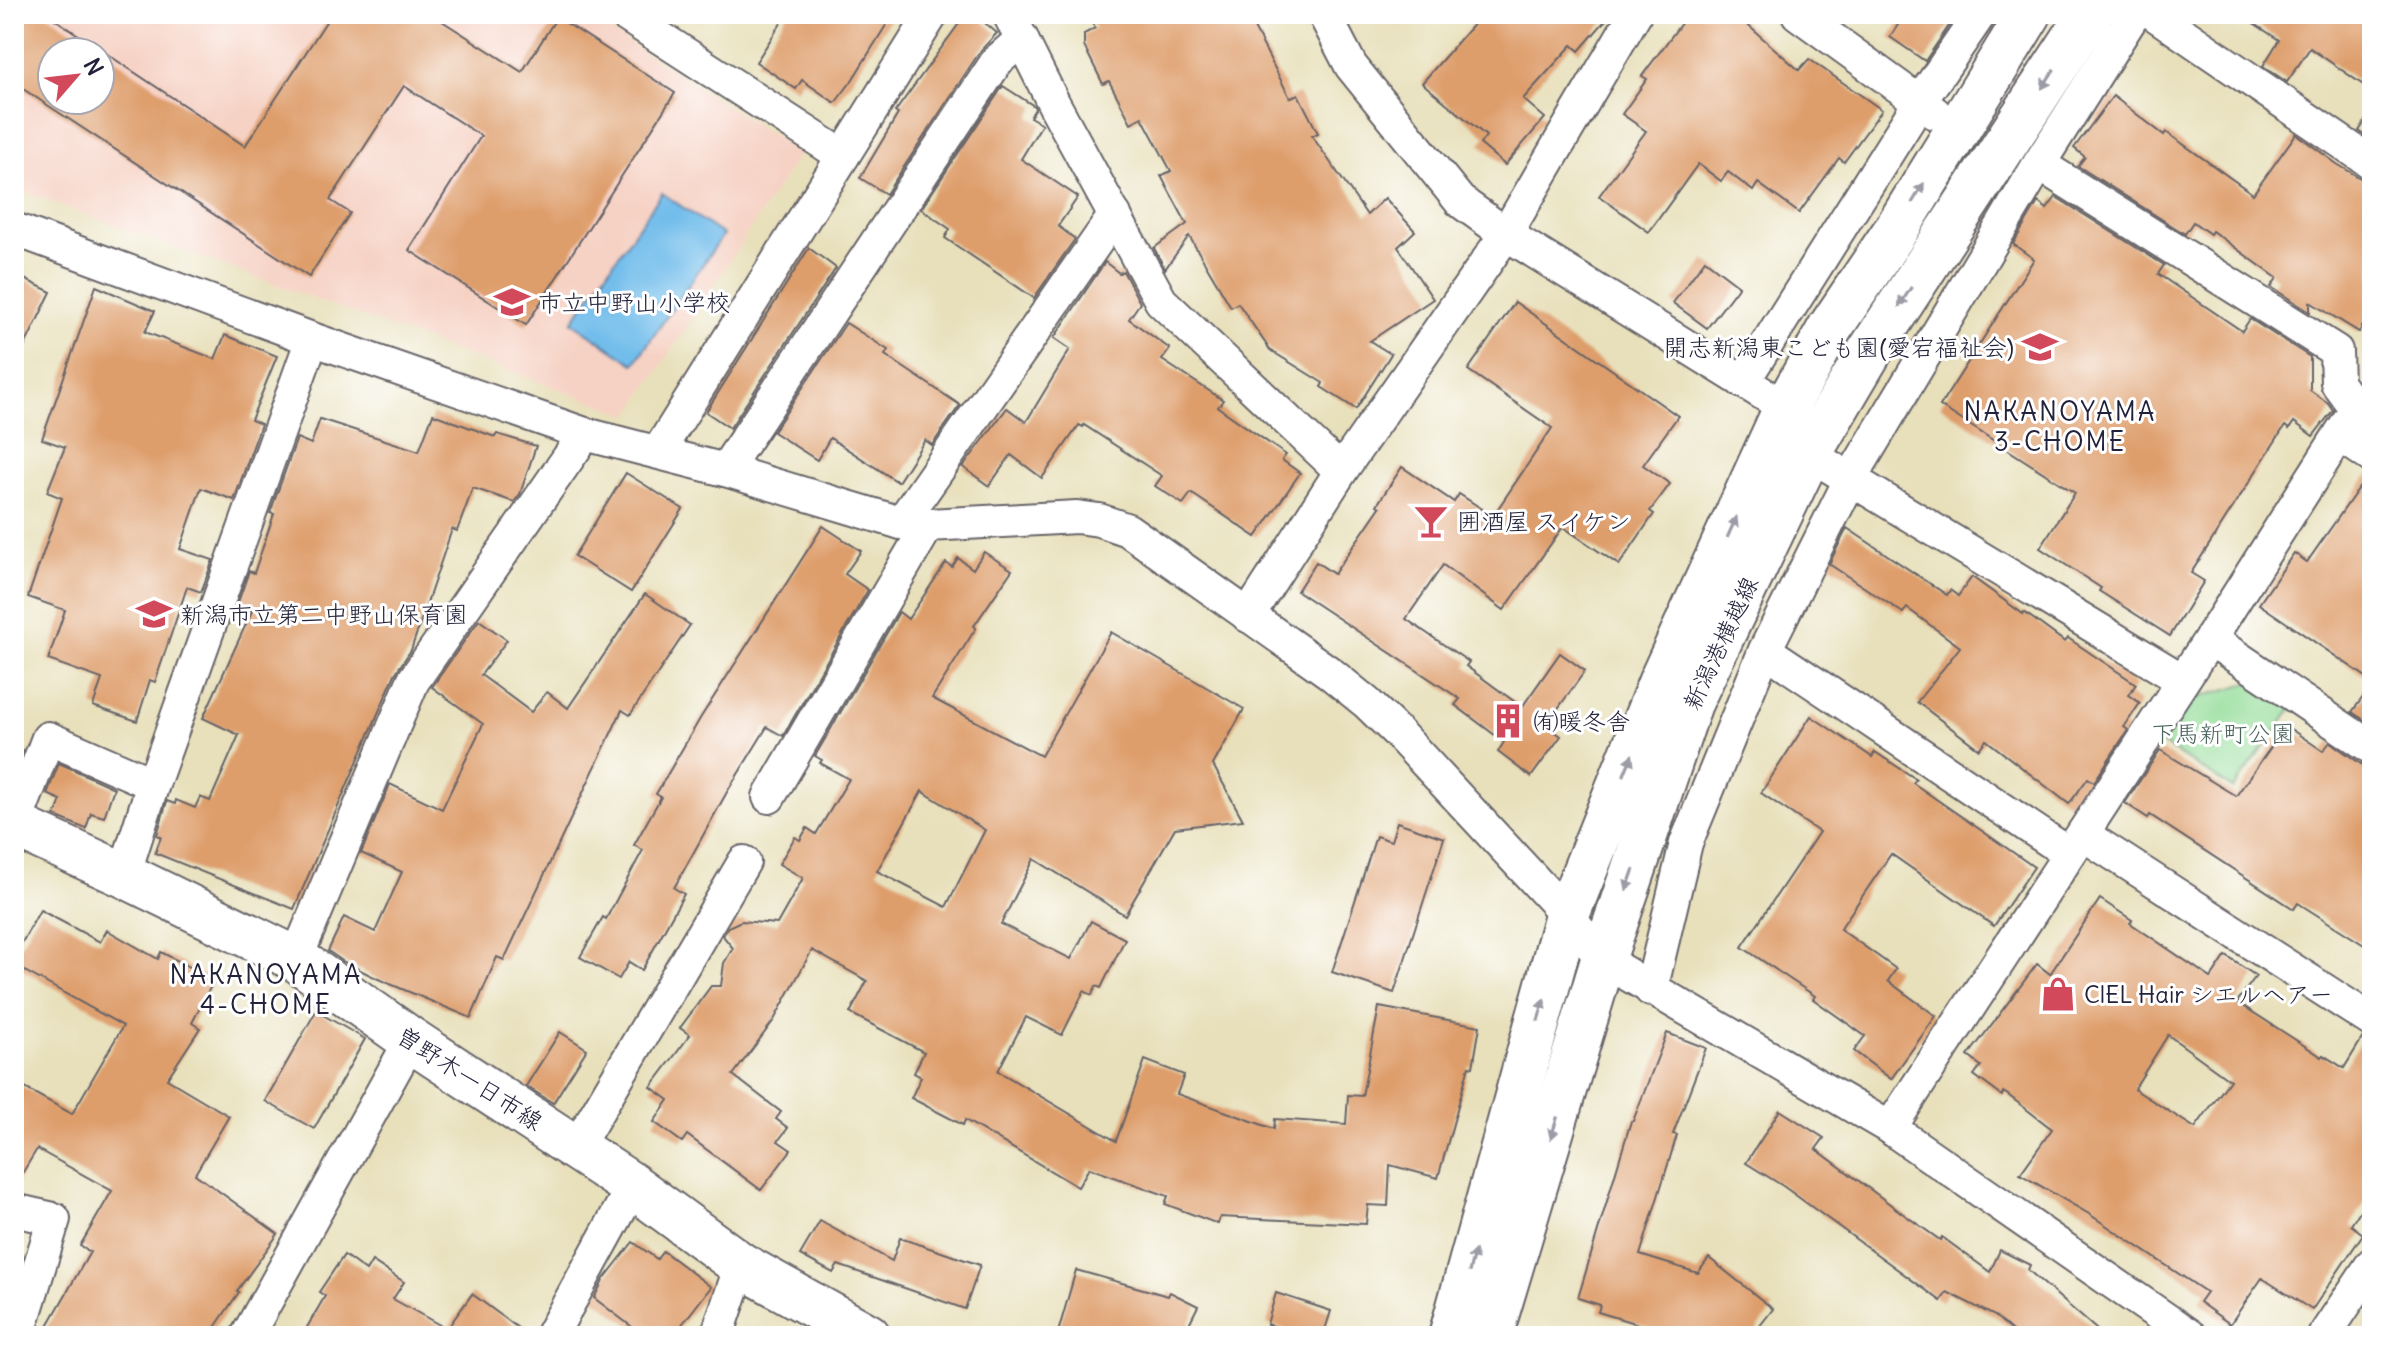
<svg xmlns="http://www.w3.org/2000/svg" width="2386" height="1350" font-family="Delius,'Klee One',sans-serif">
<rect width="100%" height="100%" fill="#fff"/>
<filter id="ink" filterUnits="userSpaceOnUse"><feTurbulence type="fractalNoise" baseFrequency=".0125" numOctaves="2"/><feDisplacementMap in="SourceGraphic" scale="16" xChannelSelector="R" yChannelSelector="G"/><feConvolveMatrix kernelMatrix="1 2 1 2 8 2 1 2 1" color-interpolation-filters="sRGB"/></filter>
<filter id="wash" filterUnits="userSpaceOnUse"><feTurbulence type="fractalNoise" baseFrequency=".006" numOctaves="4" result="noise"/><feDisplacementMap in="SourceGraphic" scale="32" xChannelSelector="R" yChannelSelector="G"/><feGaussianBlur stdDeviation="1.8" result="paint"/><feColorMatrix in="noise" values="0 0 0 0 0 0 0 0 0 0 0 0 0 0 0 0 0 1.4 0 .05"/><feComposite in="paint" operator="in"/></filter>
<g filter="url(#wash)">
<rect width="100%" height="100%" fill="#e8e0bb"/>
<!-- built -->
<path fill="#f6d2c4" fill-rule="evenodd" d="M 14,14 L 586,14 L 800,153 L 629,415 L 14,188 ZM 52,52 L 100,52 L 100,100 L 52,100 Z"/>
<!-- green -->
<polygon fill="#93dc97" stroke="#5a7f69" stroke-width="2" points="2261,679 2296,703 2233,789 2156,740 2184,702"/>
<!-- water -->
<polygon fill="#72bdeb" stroke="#4a7093" stroke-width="2" points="662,193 723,235 634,364 572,322"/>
<g id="blocks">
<!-- building -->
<g fill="#de9e6c" fill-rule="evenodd">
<path d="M 14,14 L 47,14 L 245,146 L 331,14 L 431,14 L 522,72 L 557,17 L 675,93 L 526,325 L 409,250 L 481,136 L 404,86 L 330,200 L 350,213 L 309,277 L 14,83 ZM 52,52 L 100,52 L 100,100 L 52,100 Z"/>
<polygon points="787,14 893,14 851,82 835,103 802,80 796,89 756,62"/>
<polygon points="966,14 974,14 997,33 981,50 886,194 860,178 898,114 895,112"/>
<polygon points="1088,14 1247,14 1290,98 1298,94 1318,133 1312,136 1367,215 1385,198 1415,231 1398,247 1433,299 1370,341 1391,354 1356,409 1321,387 1323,383 1270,350 1238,303 1231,307 1189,236 1165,269 1154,248 1187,224 1161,176 1171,171 1142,117 1131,123 1109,81 1103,84 1084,46 1084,34 1095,28"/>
<polygon points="1482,14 1611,14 1579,51 1572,45 1523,99 1545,118 1505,165 1480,144 1486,136 1422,83"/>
<polygon points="1688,14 1735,14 1799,70 1809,59 1882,110 1844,162 1839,158 1799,213 1758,183 1753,191 1728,172 1721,181 1698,164 1649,232 1599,196 1646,131 1622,114 1647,79 1642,76"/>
<polygon points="1905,14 1957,14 1925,61 1890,37"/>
<polygon points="2240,14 2372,14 2372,91 2310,48 2287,82 2263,66 2279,40"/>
<polygon points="1003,86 1034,106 1035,109 1030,117 1042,124 1021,159 1078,197 1058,226 1075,239 1034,298 945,238 950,229 921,209"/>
<polygon points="2113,96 2164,135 2166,132 2253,194 2296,134 2337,164 2362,179 2372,182 2372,310 2359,332 2310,302 2310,312 2271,287 2277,278 2212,231 2210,234 2193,222 2185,234 2078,166 2085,157 2074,148"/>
<polygon points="2372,111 2372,140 2359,131"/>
<polygon points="2056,197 2164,265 2158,274 2242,331 2250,319 2310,357 2310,390 2328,403 2333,410 2313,436 2294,422 2289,429 2285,426 2191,573 2204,581 2170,636 2099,591 2101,588 2040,548 2075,493 1940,406 2034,259 2013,244 2038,202 2047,209"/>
<polygon points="809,248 836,268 730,428 706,412"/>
<polygon points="1705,260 1739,286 1707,328 1673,303"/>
<polygon points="1105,262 1119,273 1123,271 1140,303 1129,319 1170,349 1162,360 1223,400 1218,407 1286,455 1282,460 1300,473 1256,537 1191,493 1183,504 1155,486 1162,476 1084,425 1083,427 1079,425 1042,478 1011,455 989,486 963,467 1007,408 1026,422 1070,349 1054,338"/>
<polygon points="14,274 51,292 14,368"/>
<polygon points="96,286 155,311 145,332 215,359 225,335 277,356 251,420 261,424 234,500 201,488 180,549 213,560 201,592 187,587 155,682 150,680 137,721 93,706 102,679 48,660 65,610 28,597 62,498 47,492 65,447 42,439"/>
<polygon points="1515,302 1678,416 1643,465 1670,484 1650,511 1654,514 1619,565 1563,527 1504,610 1443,565 1406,619 1469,662 1466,666 1522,707 1560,653 1585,671 1546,725 1561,736 1531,777 1498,752 1504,742 1455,705 1460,699 1297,591 1316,562 1334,574 1380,507 1377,505 1402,467 1454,502 1459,494 1493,516 1552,428 1468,370"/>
<polygon points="846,323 888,350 885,355 960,405 932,445 925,440 898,482 830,438 817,460 773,432"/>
<polygon points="433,414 495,437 497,434 536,446 520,494 514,502 473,488 457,531 452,529 411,650 395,674 294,909 155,853 161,837 157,835 167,801 175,804 176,800 195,808 200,797 210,801 239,735 203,718 252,611 237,605 249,571 254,573 274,514 270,513 297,438 311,444 320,419 419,451"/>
<polygon points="626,473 683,509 631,592 574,556"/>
<polygon points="2368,475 2372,476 2372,681 2259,604 2294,553 2307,562"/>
<polygon points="823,526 861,551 845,574 868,590 783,736 767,727 727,792 674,888 684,894 642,970 629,962 619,979 580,957 603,917 606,919 643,850 634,845 661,797 656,794 701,717"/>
<polygon points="1847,528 1947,595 1950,590 1958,596 1972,577 2023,614 2024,612 2065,642 2068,638 2136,684 2129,695 2140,703 2124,727 2128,730 2094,782 2088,778 2069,804 1986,740 1979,749 1917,702 1960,647 1907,608 1903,613 1829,564"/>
<path d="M 984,552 L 1012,570 L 974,626 L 976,628 L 932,698 L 1041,756 L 1111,632 L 1244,709 L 1213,765 L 1243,820 L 1175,828 L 1125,915 L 1034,859 L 1001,924 L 1071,959 L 1091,921 L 1125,939 L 1101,988 L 1096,986 L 1092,995 L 1084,991 L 1062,1035 L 1026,1017 L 998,1071 L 1116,1141 L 1145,1060 L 1184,1075 L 1177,1094 L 1274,1129 L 1275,1119 L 1346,1124 L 1348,1095 L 1362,1096 L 1379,1007 L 1480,1026 L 1473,1067 L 1469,1066 L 1438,1178 L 1390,1165 L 1388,1206 L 1368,1205 L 1366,1224 L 1220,1217 L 1218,1224 L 1165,1204 L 1168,1196 L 1089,1168 L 1078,1187 L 965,1120 L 963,1125 L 911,1098 L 921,1077 L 914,1073 L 924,1052 L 850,1013 L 867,981 L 812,950 L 774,1020 L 733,1075 L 781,1112 L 776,1119 L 788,1128 L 778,1141 L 791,1150 L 761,1190 L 687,1135 L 682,1142 L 654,1122 L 669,1100 L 651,1087 L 690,1035 L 680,1028 L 711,986 L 721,986 L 724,963 L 733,948 L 723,936 L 728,927 L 741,921 L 777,924 L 803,878 L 779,864 L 795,837 L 800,840 L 807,828 L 816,834 L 849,779 L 820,763 L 822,760 L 815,756 L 899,612 L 908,619 L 946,563 L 952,567 L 958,558 L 973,569 ZM 922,791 L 985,830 L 946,907 L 877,871 Z"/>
<polygon points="645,594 690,625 630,715 622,710 504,960 497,957 471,1018 376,978 344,962 328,951 344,917 375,932 402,872 361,853 390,784 442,809 483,724 432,687 479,620 507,640 481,675 531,712 547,692 568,708"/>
<polygon points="2372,685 2372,725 2352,712"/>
<polygon points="1811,716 1872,757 1875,752 1916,779 1913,783 2034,867 1994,926 1891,854 1840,929 1896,969 1888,981 1936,1016 1891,1079 1854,1051 1865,1036 1813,999 1815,996 1742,947 1819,832 1761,793"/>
<polygon points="2286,726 2323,751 2330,742 2361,764 2372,767 2372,950 2298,903 2294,909 2150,815 2148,818 2125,803 2160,750 2236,796"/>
<polygon points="14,746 23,750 14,774"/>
<polygon points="59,763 114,788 104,817 91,813 86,829 55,816 61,800 47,794"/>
<polygon points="1397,822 1444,838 1394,993 1332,972 1376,836 1391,841"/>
<path d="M 2100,899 L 2132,920 L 2130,923 L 2211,978 L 2226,956 L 2256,976 L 2237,1002 L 2322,1057 L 2323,1055 L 2344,1068 L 2363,1037 L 2372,1040 L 2372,1192 L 2351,1225 L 2363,1234 L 2312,1310 L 2262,1278 L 2230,1324 L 2199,1302 L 2206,1292 L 2089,1214 L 2020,1174 L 2052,1129 L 2004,1092 L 2002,1096 L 1974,1075 L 1981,1066 L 1968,1056 L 2037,964 L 2050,974 ZM 2168,1035 L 2230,1080 L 2195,1128 L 2134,1089 Z"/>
<polygon points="40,910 100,942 107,930 158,959 161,952 214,980 192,1023 200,1028 167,1079 229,1116 195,1174 278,1234 237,1291 239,1292 209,1336 42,1336 90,1252 80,1246 112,1191 37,1149 14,1187 14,1082 72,1114 123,1026 14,965 14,957"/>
<polygon points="316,1011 365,1039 314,1129 265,1101"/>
<polygon points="560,1032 587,1049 553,1103 526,1086"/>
<polygon points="1667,1033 1706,1048 1673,1134 1677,1135 1640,1255 1698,1273 1709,1258 1773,1309 1752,1336 1677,1336 1598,1312 1600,1305 1578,1298 1631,1121 1633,1121"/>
<polygon points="1780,1110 1824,1138 1816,1149 1902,1213 1940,1240 1942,1237 1990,1272 2000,1250 2030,1265 2028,1270 2104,1336 2018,1336 1995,1316 1947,1292 1941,1301 1783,1186 1746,1163"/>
<polygon points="820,1221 892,1261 900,1238 980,1265 965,1309 838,1265 833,1273 800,1255"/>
<polygon points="633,1242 657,1259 663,1251 711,1287 673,1336 644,1336 594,1298 604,1279"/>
<polygon points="344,1255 366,1271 372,1261 404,1282 393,1299 447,1329 472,1294 529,1336 302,1336 325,1296 319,1292"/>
<polygon points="1076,1270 1168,1296 1170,1292 1198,1306 1183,1336 1057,1336"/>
<polygon points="1276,1293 1331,1311 1323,1336 1306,1336 1267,1324"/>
</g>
</g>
</g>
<g filter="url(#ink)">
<use href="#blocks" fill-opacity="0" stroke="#676468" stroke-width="2"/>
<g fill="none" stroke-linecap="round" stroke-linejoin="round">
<!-- street casing -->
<g stroke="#676468" stroke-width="36">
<g id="street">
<polyline points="624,14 843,156"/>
<polyline points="1009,14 1054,104 1161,301 1341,471"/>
<polyline points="1324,14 1351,66 1460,201 1506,234 1786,408"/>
<polyline points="1798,14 1935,113"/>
<polyline points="2154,14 2372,163"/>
<polyline points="2039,164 2336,351 2337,383 2356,409 2210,639"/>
<polyline points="14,229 312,339 585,434 725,470 901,523 928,525 1077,517 1099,520 1128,530 1330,673 1367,703 1399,734 1567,915 1603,960 1890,1128 2190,1336"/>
<polyline points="1743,382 1919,103 1980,14"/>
<polyline points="2340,435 2372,457"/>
<polyline points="658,452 932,14"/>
<polyline points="1809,454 2182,680"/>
<polyline points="725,470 997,61 1022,39"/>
<polyline points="901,523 1115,215"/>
<polyline points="1248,616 1341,471 1506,234 1635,14"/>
<polyline points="1765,650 2068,853"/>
<polyline points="769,797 928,525"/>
<polyline points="14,827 48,738 153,784"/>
<polyline points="2084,835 2372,1021"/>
<polyline points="124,875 153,784 312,339"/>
<polyline points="296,959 413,681 585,434"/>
<polyline points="1651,990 1686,843 1765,650 1851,478 2039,164 2134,14"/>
<polyline points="1890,1128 2210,639 2372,748"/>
<polyline points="576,1148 744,862"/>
<polyline points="14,1210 54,1219 18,1336"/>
<polyline points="247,1336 411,1040"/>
<polyline points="551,1336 633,1186"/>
<polyline points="717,1336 741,1265"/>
<polyline points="2324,1336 2372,1264"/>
</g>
</g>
<!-- secondary casing -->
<g stroke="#676468" stroke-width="48">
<polyline id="secondary" points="14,825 124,875 296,959 411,1040 633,1186 741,1265 868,1336"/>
</g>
<!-- primary casing -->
<g stroke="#676468" stroke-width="48">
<g id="primary">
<polyline points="1451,1336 1567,915 1661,681 1786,408 1830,328 1894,233 2029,14"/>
<polyline points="1490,1336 1603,960 1690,703 1809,454 1870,351 2090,14"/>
</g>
</g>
<!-- street -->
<use href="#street" stroke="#fff" stroke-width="32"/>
<!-- secondary -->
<use href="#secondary" stroke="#fff" stroke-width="44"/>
<!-- primary -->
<use href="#primary" stroke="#fff" stroke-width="44"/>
</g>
<!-- one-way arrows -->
<defs><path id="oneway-solid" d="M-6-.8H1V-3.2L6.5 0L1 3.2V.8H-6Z" transform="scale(2)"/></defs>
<g fill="#9c9ca7">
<use href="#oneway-solid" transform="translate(2048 79) rotate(123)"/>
<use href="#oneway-solid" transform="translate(1918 193) rotate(-59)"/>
<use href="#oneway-solid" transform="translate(1905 297) rotate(123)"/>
<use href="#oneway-solid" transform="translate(1732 527) rotate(-66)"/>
<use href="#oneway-solid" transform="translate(1628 765) rotate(-68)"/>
<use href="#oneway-solid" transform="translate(1630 880) rotate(109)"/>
<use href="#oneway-solid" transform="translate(1541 1010) rotate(-74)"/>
<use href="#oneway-solid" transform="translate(1554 1128) rotate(107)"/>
<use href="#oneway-solid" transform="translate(1472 1261) rotate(-75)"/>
</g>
</g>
<!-- icons -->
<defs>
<g id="school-bare" transform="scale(2.76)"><path d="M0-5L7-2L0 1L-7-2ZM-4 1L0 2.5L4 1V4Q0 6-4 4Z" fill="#d1495b" stroke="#fff" stroke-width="2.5" paint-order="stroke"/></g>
<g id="bar-bare" transform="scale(2.76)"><path d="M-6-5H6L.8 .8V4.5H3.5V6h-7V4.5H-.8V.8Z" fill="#d1495b" stroke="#fff" stroke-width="2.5" paint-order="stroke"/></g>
<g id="building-bare" transform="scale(2.76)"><path d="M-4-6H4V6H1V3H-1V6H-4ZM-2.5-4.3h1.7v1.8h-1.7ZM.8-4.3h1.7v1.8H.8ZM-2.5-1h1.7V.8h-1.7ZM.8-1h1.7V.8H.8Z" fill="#d1495b" stroke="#fff" stroke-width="2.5" paint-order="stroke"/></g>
<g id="shop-bare" transform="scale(2.76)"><path d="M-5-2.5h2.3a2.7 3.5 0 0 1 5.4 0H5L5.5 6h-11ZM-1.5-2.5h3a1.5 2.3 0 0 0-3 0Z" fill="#d1495b" stroke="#fff" stroke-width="2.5" paint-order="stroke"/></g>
</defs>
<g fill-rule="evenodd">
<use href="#school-bare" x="512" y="302"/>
<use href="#school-bare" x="2040" y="347"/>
<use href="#bar-bare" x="1431" y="521"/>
<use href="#school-bare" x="154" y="614"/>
<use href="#building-bare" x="1508" y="721"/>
<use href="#shop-bare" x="2058" y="994"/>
</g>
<g text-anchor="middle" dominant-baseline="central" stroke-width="6" stroke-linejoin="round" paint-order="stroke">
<!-- poi labels -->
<g font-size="24" fill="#22223b" stroke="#fff" text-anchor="start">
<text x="538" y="302">市立中野山小学校</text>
<text x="2014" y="347" text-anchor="end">開志新潟東こども園(愛宕福祉会)</text>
<text x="1457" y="521">囲酒屋 スイケン</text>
<text x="180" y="614">新潟市立第二中野山保育園</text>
<text x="1534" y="721">㈲暖冬舎</text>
<text x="2084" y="994">ClEL Hair シエルヘアー</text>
</g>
<!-- street labels -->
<g font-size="24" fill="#22223b" stroke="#fff">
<text transform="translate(1720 643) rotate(-65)">新潟港横越線</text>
<text transform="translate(470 1078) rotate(33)">曽野木一日市線</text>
</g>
<!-- park labels -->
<g font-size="24" fill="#4a635b" stroke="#fff">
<text x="2223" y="733">下馬新町公園</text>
</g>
<!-- neighbourhood labels -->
<g font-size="26" letter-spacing="2" fill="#22223b" stroke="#fff">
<text x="2060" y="411">NAKANOYAMA<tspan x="2060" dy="30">3-CHOME</tspan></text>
<text x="266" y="974">NAKANOYAMA<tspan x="266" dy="30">4-CHOME</tspan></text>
</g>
</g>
<!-- margin -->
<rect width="2386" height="1350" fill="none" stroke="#fff" stroke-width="48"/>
<!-- north arrow -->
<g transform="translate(76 76) rotate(62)"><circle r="38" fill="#ffffff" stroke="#a7a7b1" stroke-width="2"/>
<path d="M0-6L14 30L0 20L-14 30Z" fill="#d1495b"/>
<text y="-12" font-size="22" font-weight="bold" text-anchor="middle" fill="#22223b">N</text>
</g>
</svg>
